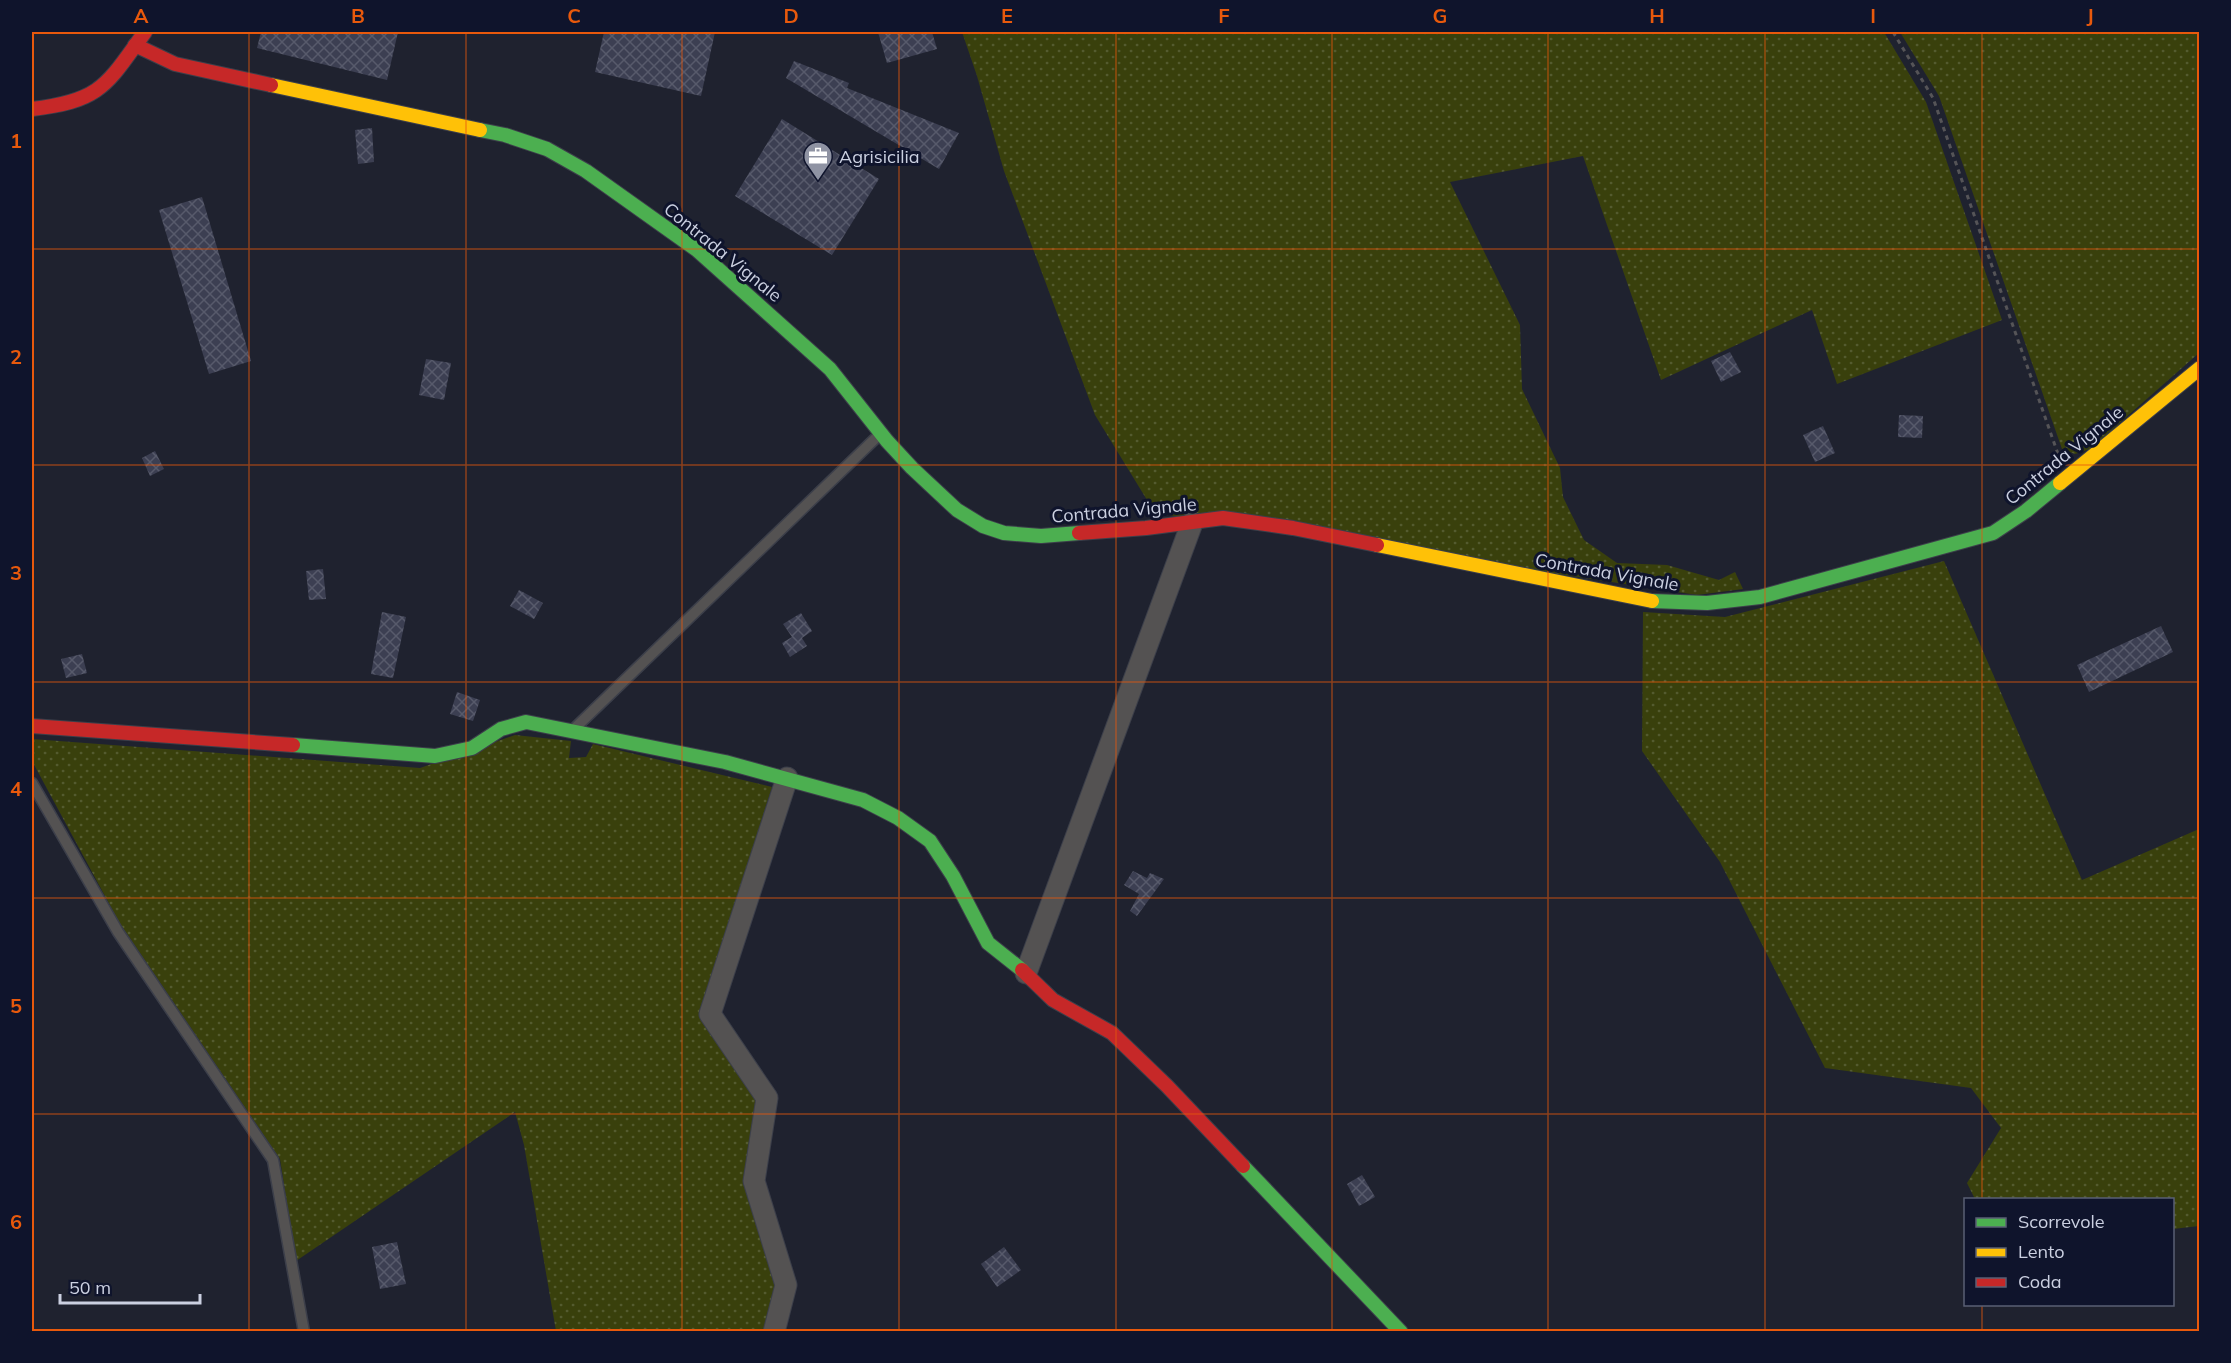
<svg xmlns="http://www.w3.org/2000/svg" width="2231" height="1363" font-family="Mulish,sans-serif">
<defs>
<pattern id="green-dots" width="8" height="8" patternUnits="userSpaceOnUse" patternTransform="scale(1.5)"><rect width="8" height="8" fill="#39400c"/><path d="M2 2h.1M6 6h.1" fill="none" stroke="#545b2f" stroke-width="1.8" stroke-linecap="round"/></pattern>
<pattern id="building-cross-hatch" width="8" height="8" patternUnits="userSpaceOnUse" patternTransform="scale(1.5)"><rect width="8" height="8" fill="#3c3f52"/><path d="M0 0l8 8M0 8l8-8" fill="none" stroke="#575a6b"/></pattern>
</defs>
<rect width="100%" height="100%" fill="#1f222f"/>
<!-- green -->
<g fill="url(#green-dots)">
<polygon points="962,32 1884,32 1926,102 2002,320 1837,384 1812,310 1661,380 1583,156 1450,182 1520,325 1522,389 1560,468 1563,497 1584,540 1617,563 1667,565 1719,580 1735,572 1743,589 1697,595 1155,513 1095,415 1004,171 977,76"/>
<polygon points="1900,32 2199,32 2199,353 2090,449 2075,454 2062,449 1939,96"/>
<polygon points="1944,561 2082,880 2199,829 2199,1226 2173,1229 2172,1200 1975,1199 1967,1183 2001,1128 1971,1088 1825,1068 1720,862 1642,751 1643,612 1725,617"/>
<polygon points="515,735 571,741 569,758 586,757 593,744 772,787 702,1015 758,1101 746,1185 781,1290 769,1331 556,1331 524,1145 515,1112 296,1261 280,1159 119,922 32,761 32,739 420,768"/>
</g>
<!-- building -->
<g fill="url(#building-cross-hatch)">
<polygon points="261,32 398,32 387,80 257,48"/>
<polygon points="604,32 715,32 701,96 595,72"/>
<polygon points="878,32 932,32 937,49 887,63"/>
<polygon points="794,61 849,83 847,88 959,133 939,169 786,78"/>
<polygon points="782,119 879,179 832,255 735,196"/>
<polygon points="372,128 374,162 358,164 355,130"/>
<polygon points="202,197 251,361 209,374 159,210"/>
<polygon points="1730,352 1741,372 1721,382 1711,361"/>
<polygon points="426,359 451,363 444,400 419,395"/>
<polygon points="1899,415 1923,416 1922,438 1898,437"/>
<polygon points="1823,426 1835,453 1815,462 1803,435"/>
<polygon points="155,451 164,469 150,476 142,458"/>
<polygon points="323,569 326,599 309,600 306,571"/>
<polygon points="519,590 543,603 534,619 510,606"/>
<polygon points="382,612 406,617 393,678 371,674"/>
<polygon points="801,613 812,631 802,638 807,646 790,657 782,643 792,637 783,624"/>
<polygon points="2161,626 2173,652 2089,692 2077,665"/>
<polygon points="82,654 87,673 66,678 61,659"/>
<polygon points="457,692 480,700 473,721 450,714"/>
<polygon points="1133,871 1147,878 1150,873 1164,879 1137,916 1130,911 1139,894 1124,885"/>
<polygon points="1362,1175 1375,1197 1359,1206 1347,1184"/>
<polygon points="397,1242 406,1284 380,1289 372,1247"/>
<polygon points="1004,1247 1021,1270 997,1287 981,1264"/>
</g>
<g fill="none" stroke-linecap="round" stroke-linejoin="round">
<!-- lane casing -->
<g stroke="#3c3f4a" stroke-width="13">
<g id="lane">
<polyline points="576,727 880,434"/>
<polyline points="32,783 118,932 273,1160 304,1332"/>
</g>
</g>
<!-- street casing -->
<g stroke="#3c3f4a" stroke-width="23">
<g id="street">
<polyline points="1026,973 1192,523"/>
<polyline points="774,1332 786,1285 754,1181 767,1098 710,1014 787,778"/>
</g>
</g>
<!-- fast casing -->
<g stroke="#3c3f4a" stroke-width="16">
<g id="fast">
<polyline points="480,130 505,135 547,149 586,171 697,250 830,369 887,441 912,468 957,510 983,526 1004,533 1041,536 1079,533"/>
<polyline points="1652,601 1707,603 1760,597 1993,533 2026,511 2060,483"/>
<polyline points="293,745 435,756 472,748 501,729 526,722 725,762 863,800 898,818 930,841 953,876 988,943 1022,970"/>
<polyline points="1243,1166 1401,1332"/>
</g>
</g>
<!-- slow casing -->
<g stroke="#3c3f4a" stroke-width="16">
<g id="slow">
<polyline points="271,85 480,130"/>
<polyline points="2060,483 2200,368"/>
<polyline points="1377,545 1652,601"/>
</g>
</g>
<!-- jam casing -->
<g stroke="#3c3f4a" stroke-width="16">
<g id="jam">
<polyline points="135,45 175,64 271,85"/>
<path d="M 32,109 C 102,101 107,84 145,32"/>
<polyline points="1079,533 1146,528 1223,518 1293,528 1377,545"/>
<polyline points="32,726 293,745"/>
<polyline points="1022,970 1053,1000 1112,1033 1167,1086 1243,1166"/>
</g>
</g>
<!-- path -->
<polyline stroke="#555457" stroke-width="3" stroke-dasharray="4.5 4.5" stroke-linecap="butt" points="1893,32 1933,98 2058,454"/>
<!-- lane -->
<use href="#lane" stroke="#545252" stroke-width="10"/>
<!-- street -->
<use href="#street" stroke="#545252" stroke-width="21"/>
<!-- fast -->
<use href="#fast" stroke="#4caf50" stroke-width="14"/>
<!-- slow -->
<use href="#slow" stroke="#ffc107" stroke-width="14"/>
<!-- jam -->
<use href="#jam" stroke="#c62828" stroke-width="14"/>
</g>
<!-- grid -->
<path fill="none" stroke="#e8590c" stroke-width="1.5" stroke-opacity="0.55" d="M 249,32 L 249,1332M 466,32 L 466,1332M 682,32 L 682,1332M 899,32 L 899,1332M 1116,32 L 1116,1332M 1332,32 L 1332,1332M 1548,32 L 1548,1332M 1765,32 L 1765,1332M 1982,32 L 1982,1200M 32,249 L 2200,249M 32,465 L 2200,465M 32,682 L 2200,682M 32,898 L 2200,898M 32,1114 L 2200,1114M 1982,1304 L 1982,1332"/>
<!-- icons -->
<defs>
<g id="office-pin" transform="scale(1.5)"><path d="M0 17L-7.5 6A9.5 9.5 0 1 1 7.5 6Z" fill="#8f93a3" stroke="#0f142c"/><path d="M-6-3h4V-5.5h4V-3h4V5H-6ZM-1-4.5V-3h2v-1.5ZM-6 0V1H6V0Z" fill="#fff"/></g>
</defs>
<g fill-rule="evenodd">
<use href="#office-pin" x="818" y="156"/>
</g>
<g text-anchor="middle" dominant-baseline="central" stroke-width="6" stroke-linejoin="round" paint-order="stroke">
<!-- poi labels -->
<g font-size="18" fill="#cbd0e1" stroke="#0f142c" text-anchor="start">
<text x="839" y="156">Agrisicilia</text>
</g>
<!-- street labels -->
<g font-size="18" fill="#cbd0e1" stroke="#0f142c">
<text transform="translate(723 252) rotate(39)">Contrada Vignale</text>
<text transform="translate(2064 455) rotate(-39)">Contrada Vignale</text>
<text transform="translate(1124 510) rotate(-5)">Contrada Vignale</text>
<text transform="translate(1607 572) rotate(10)">Contrada Vignale</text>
</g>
</g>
<!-- border -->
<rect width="2231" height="1363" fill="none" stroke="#0f142c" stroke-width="66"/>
<!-- legend -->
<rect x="1964" y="1198" width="210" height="108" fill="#0f142c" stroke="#5a5f74" stroke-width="1.5"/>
<rect x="1976" y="1218" width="30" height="9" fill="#4caf50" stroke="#5a5f74" stroke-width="1.5"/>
<text x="2018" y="1228" font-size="18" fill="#cbd0e1">Scorrevole</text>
<rect x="1976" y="1248" width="30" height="9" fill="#ffc107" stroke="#5a5f74" stroke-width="1.5"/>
<text x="2018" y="1258" font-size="18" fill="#cbd0e1">Lento</text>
<rect x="1976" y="1278" width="30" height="9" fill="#c62828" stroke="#5a5f74" stroke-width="1.5"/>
<text x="2018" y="1288" font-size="18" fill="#cbd0e1">Coda</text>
<!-- scale -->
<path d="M60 1294v9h140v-9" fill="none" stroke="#cbd0e1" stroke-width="3"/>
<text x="69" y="1294" font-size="18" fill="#cbd0e1" stroke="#0f142c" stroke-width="4.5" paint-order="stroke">50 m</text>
<rect x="33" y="33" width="2165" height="1297" fill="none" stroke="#e8590c" stroke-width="2"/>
<g font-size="20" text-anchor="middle" font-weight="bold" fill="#e8590c">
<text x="141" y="23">A</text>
<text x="358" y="23">B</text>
<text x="574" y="23">C</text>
<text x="791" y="23">D</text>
<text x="1007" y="23">E</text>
<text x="1224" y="23">F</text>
<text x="1440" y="23">G</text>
<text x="1657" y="23">H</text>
<text x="1873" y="23">I</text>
<text x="2090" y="23">J</text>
<text x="16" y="148">1</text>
<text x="16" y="364">2</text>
<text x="16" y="580">3</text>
<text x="16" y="796">4</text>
<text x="16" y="1013">5</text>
<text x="16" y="1229">6</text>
</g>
</svg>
